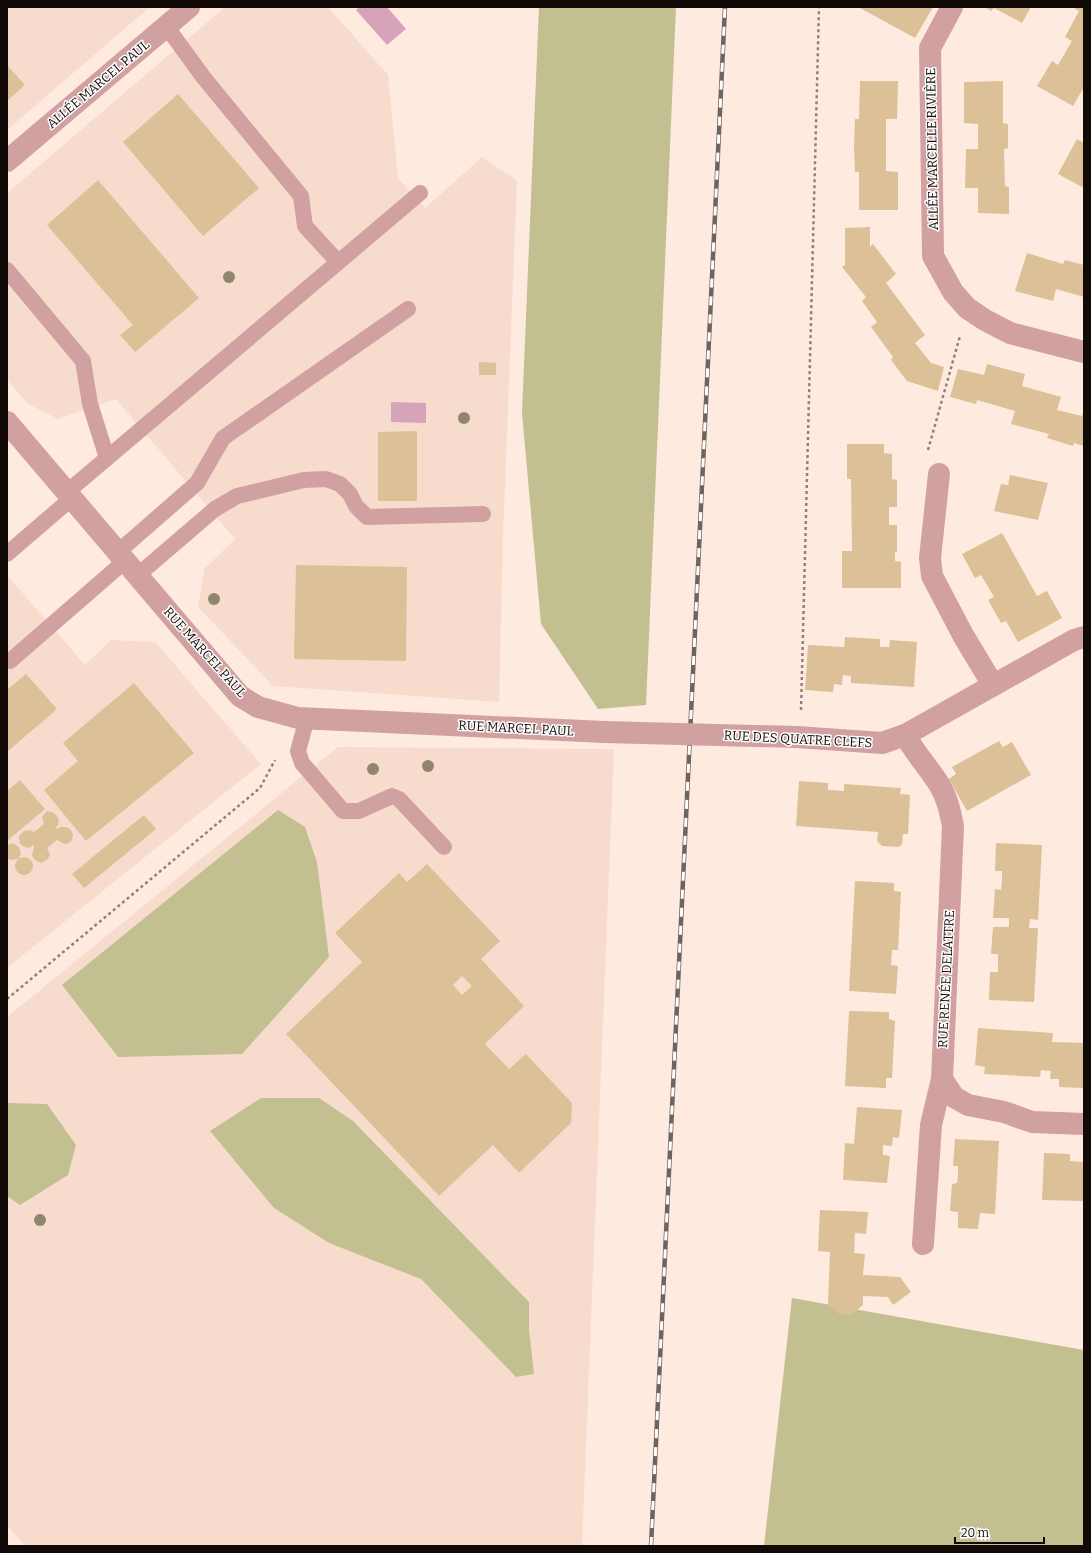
<svg xmlns="http://www.w3.org/2000/svg" width="1091" height="1553" font-family="Bitter,serif">
<rect width="100%" height="100%" fill="#ffeae0"/>
<!-- built -->
<g fill="#f7dcce">
<polygon points="7,7 150,7 7,130"/>
<polygon points="225,7 328,7 388,75 398,178 425,208 482,157 517,181 503,536 499,702 273,686 198,607 205,568 235,539 116,399 58,419 28,404 7,380 7,193"/>
<polygon points="7,575 85,665 111,640 155,642 261,764 7,968"/>
<polygon points="338,747 614,749 582,1546 26,1546 7,1526 7,1017"/>
</g>
<!-- forest -->
<g fill="#c2c090">
<polygon points="539,7 676,7 646,705 598,709 541,624 522,413"/>
<polygon points="278,810 305,827 317,862 329,957 242,1054 118,1057 62,985"/>
<polygon points="261,1098 319,1098 353,1121 529,1302 529,1330 534,1374 516,1377 421,1279 329,1243 274,1208 210,1131"/>
<polygon points="7,1103 47,1104 76,1145 68,1175 20,1205 7,1196"/>
<polygon points="792,1298 1084,1350 1084,1546 764,1546"/>
</g>
<!-- water -->
<g fill="#d5a4b8">
<polygon points="360,7 387,7 406,29 387,45 356,10"/>
<polygon points="391,402 426,403 426,423 391,422"/>
</g>
<!-- building -->
<g fill="#dcc097" fill-rule="evenodd">
<polygon points="861,7 933,7 915,38 860,8"/>
<polygon points="985,7 1031,7 1022,23 994,8 991,11"/>
<polygon points="1072,7 1084,7 1084,87 1073,106 1037,86 1052,61 1058,65 1072,41 1065,37 1079,11"/>
<polygon points="7,65 25,85 7,101"/>
<polygon points="860,81 898,81 897,119 886,119 886,171 898,172 898,210 859,210 859,172 855,172 854,145 855,119 859,119"/>
<polygon points="1003,81 1003,123 1008,124 1008,148 1004,149 1005,186 1009,187 1009,214 978,213 978,188 965,188 966,149 978,149 978,124 964,123 964,82"/>
<polygon points="178,94 259,188 203,236 123,142"/>
<polygon points="1077,139 1084,143 1084,184 1082,187 1058,174"/>
<polygon points="98,180 199,298 135,352 120,335 133,325 47,225"/>
<polygon points="870,227 870,247 873,244 896,274 886,283 925,335 915,343 931,363 944,367 938,391 907,381 891,360 893,357 871,327 877,322 862,301 866,297 842,267 845,265 845,228"/>
<polygon points="1027,253 1063,264 1065,260 1084,265 1084,297 1056,289 1053,301 1015,291"/>
<polygon points="479,362 496,363 496,375 479,375"/>
<polygon points="987,364 1025,374 1022,386 1061,397 1057,410 1082,416 1084,409 1084,446 1074,443 1073,446 1047,438 1049,434 1011,424 1015,411 977,400 976,404 950,397 958,369 984,375"/>
<polygon points="417,431 417,501 378,501 378,432"/>
<polygon points="847,444 884,444 884,453 892,454 892,479 897,480 897,507 889,507 889,525 897,525 897,552 895,552 895,561 901,562 901,588 842,588 842,551 852,551 851,479 847,479"/>
<polygon points="1010,475 1048,483 1038,520 994,511 1001,484 1008,485"/>
<polygon points="1002,533 1037,596 1047,591 1062,618 1018,642 1006,621 1001,623 988,600 994,597 981,575 975,578 962,554"/>
<polygon points="296,565 407,567 406,661 294,659"/>
<polygon points="845,637 880,639 880,647 889,647 890,640 917,642 914,687 851,683 851,676 843,675 842,685 834,684 833,692 805,690 808,645 844,647"/>
<polygon points="26,674 57,709 7,752 7,690"/>
<polygon points="134,683 194,753 86,841 44,790 78,761 63,743"/>
<polygon points="999,741 1003,747 1012,742 1031,775 967,811 949,779 956,774 952,767"/>
<polygon points="20,780 45,809 7,841 7,791"/>
<polygon points="799,781 828,783 828,790 844,791 844,784 901,788 900,794 910,795 908,834 903,834 902,844 899,847 882,846 877,841 878,832 796,826"/>
<polygon points="47,811 54,813 57,816 59,820 58,825 55,828 57,829 60,827 67,827 71,830 73,835 72,840 69,843 65,844 57,840 47,848 50,854 48,859 41,863 35,860 32,855 34,847 33,845 29,848 25,847 20,844 19,838 20,835 24,831 30,830 34,832 44,824 42,817"/>
<polygon points="144,815 156,829 84,888 72,874"/>
<polygon points="13,843 19,847 21,854 18,859 10,860 7,858 7,845"/>
<polygon points="996,843 1042,845 1038,920 1030,919 1029,928 1038,928 1034,1002 989,1000 990,972 998,972 998,954 991,954 993,927 1009,927 1009,918 993,918 995,889 1001,890 1002,881 1002,871 995,871"/>
<circle cx="24" cy="866" r="9"/>
<path d="M 427,864 L 500,941 L 481,959 L 524,1006 L 485,1044 L 509,1069 L 526,1054 L 572,1103 L 571,1123 L 519,1173 L 493,1145 L 439,1196 L 286,1034 L 362,962 L 335,933 L 399,873 L 407,882 ZM 462,976 L 472,986 L 462,995 L 453,985 Z"/>
<polygon points="855,881 894,883 894,891 901,892 898,950 892,950 891,965 898,966 896,994 849,991"/>
<polygon points="849,1011 889,1012 889,1019 895,1021 892,1078 886,1078 886,1088 845,1086"/>
<polygon points="978,1028 1053,1033 1052,1042 1084,1043 1084,1088 1059,1087 1059,1079 1050,1079 1051,1071 1041,1070 1040,1077 984,1074 985,1067 975,1065"/>
<polygon points="857,1107 902,1110 899,1138 893,1137 892,1146 883,1145 883,1155 890,1156 887,1183 843,1180 845,1143 854,1144"/>
<polygon points="955,1139 999,1141 995,1214 980,1213 978,1229 958,1228 958,1212 950,1211 952,1184 957,1183 958,1176 958,1166 953,1166"/>
<polygon points="1044,1153 1070,1154 1070,1161 1084,1162 1084,1201 1042,1200"/>
<polygon points="820,1210 868,1212 866,1234 855,1233 854,1253 865,1254 863,1275 900,1277 911,1292 893,1305 888,1297 863,1296 863,1305 851,1315 839,1314 828,1304 830,1252 818,1251"/>
</g>
<g fill="none" stroke-linecap="round" stroke-linejoin="round">
<!-- path -->
<g stroke="#90827b" stroke-width="2.5" stroke-dasharray="3 3" stroke-linecap="butt">
<polyline points="928,450 960,336"/>
<polyline points="801,710 819,7"/>
<polyline points="7,999 260,788 275,760"/>
</g>
<!-- service -->
<g stroke="#d0a1a0" stroke-width="16">
<polyline points="166,26 204,78 301,196 305,226 338,262"/>
<polyline points="7,270 83,361 90,404 107,458"/>
<polyline points="67,492 420,193"/>
<polyline points="118,552 197,483 223,438 408,309"/>
<polyline points="7,554 72,498"/>
<polyline points="138,575 215,509 237,496 304,480 326,479 340,484 350,494 356,506 367,517 483,514"/>
<polyline points="10,661 125,561"/>
<polyline points="307,718 298,751 302,763 343,811 359,811 392,796 399,799 444,847"/>
</g>
<!-- minor -->
<g stroke="#d0a1a0" stroke-width="22">
<polyline points="952,7 930,48 933,256 953,292 967,308 985,320 1010,333 1084,352"/>
<polyline points="7,161 189,7"/>
<polyline points="7,422 240,696 258,707 298,718 604,732"/>
<polyline points="939,474 930,558 932,576 963,635 993,685"/>
<path d="M 905,735 C 915,753 928,767 939,784 C 947,797 950,811 953,826 L 942,1079 L 954,1097 L 968,1105 L 1004,1112 L 1032,1122 L 1084,1124"/>
<polyline points="797,737 882,743 905,735 1074,640 1084,637"/>
<polyline points="923,1244 931,1125 942,1079"/>
</g>
<!-- rail casing -->
<g stroke="#70635e" stroke-width="4.5">
<polyline id="rail" points="651,1546 725,7"/>
</g>
<!-- rail -->
<use href="#rail" stroke="#fff" stroke-width="3" stroke-dasharray="9" stroke-linecap="butt"/>
<!-- minor-bridge -->
<polyline stroke="#d0a1a0" stroke-width="22" points="604,732 797,737"/>
</g>
<!-- trees -->
<g fill="#91866c">
<circle cx="229" cy="277" r="6"/>
<circle cx="464" cy="418" r="6"/>
<circle cx="214" cy="599" r="6"/>
<circle cx="428" cy="766" r="6"/>
<circle cx="373" cy="769" r="6"/>
<circle cx="40" cy="1220" r="6"/>
</g>
<g text-anchor="middle" dominant-baseline="central" stroke-width="3" stroke-linejoin="round" paint-order="stroke">
<!-- street labels -->
<g font-size="13" fill="#110a07" stroke="#fff">
<text transform="translate(98 84) rotate(-40)">ALLÉE MARCEL PAUL</text>
<text transform="translate(932 149) rotate(-91)">ALLÉE MARCELLE RIVIÈRE</text>
<text transform="translate(205 652) rotate(48)">RUE MARCEL PAUL</text>
<text transform="translate(516 728) rotate(3)">RUE MARCEL PAUL</text>
<text transform="translate(798 739) rotate(3)">RUE DES QUATRE CLEFS</text>
<text transform="translate(946 979) rotate(-87)">RUE RENÉE DELATTRE</text>
</g>
</g>
<!-- border -->
<rect width="1091" height="1553" fill="none" stroke="#110a07" stroke-width="16"/>
<!-- scale -->
<path d="M955 1537v6h89v-6" fill="none" stroke="#110a07" stroke-width="2"/>
<text x="961" y="1537" font-size="12" fill="#110a07" stroke="#ffffff" stroke-width="3" paint-order="stroke">20 m</text>
</svg>
